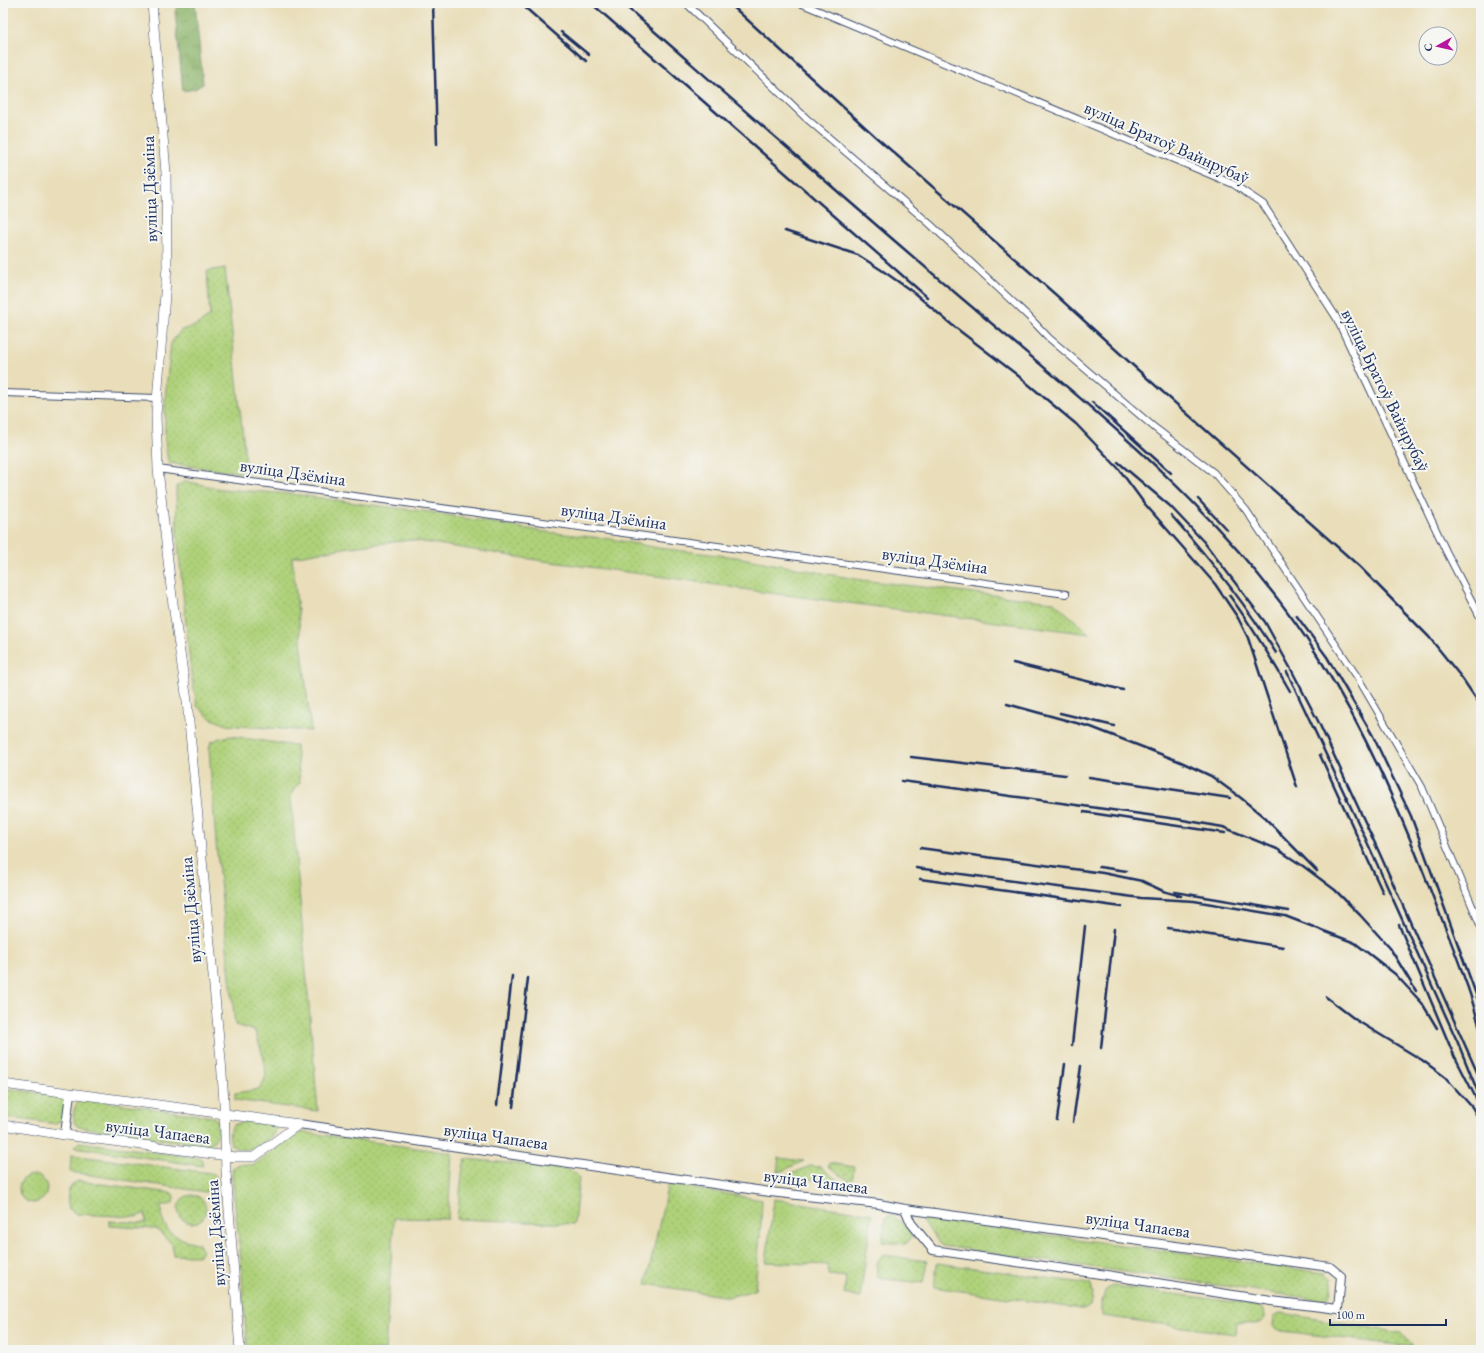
<svg xmlns="http://www.w3.org/2000/svg" width="1484" height="1353" font-family="'EB Garamond',serif">
<defs>
<pattern id="grass-dots" width="8" height="8" patternUnits="userSpaceOnUse"><rect width="8" height="8" fill="#afd179"/><path d="M2 2h.1M6 6h.1" fill="none" stroke="#96b46b" stroke-width="1.8" stroke-linecap="round"/></pattern>
<pattern id="forest-crowns" width="20" height="18" patternUnits="userSpaceOnUse"><rect width="20" height="18" fill="#8bb369"/><path d="M2 6a3 3 0 1 1 6 0M12 15a3 3 0 1 1 6 0" fill="none" stroke="#71925a"/></pattern>
</defs>
<rect width="100%" height="100%" fill="#f6f6f2"/>
<filter id="ink" filterUnits="userSpaceOnUse"><feTurbulence type="fractalNoise" baseFrequency=".025" numOctaves="2"/><feDisplacementMap in="SourceGraphic" scale="8" xChannelSelector="R" yChannelSelector="G"/><feConvolveMatrix kernelMatrix="1 2 1 2 8 2 1 2 1" color-interpolation-filters="sRGB"/></filter>
<filter id="wash" filterUnits="userSpaceOnUse"><feTurbulence type="fractalNoise" baseFrequency=".012" numOctaves="4" result="noise"/><feDisplacementMap in="SourceGraphic" scale="16" xChannelSelector="R" yChannelSelector="G"/><feGaussianBlur stdDeviation="0.9" result="paint"/><feColorMatrix in="noise" values="0 0 0 0 0 0 0 0 0 0 0 0 0 0 0 0 0 1.4 0 .05"/><feComposite in="paint" operator="in"/></filter>
<g filter="url(#wash)">
<rect width="100%" height="100%" fill="#e9deb9"/>
<!-- grass -->
<g fill="url(#grass-dots)" stroke="#65806c">
<polygon points="225,268 247,474 168,463 165,440 165,398 171,343 181,330 197,325 210,316 207,271"/>
<polygon points="185,481 221,489 293,494 363,504 424,511 546,532 611,539 658,548 736,557 861,580 1054,602 1090,634 762,592 671,578 537,560 411,540 350,547 292,557 311,731 226,725 210,718 197,706 191,673 177,534 176,487"/>
<polygon points="231,736 296,746 300,783 294,788 291,797 318,1111 235,1100 235,1093 260,1089 266,1076 264,1059 255,1031 235,1025 216,843 209,749 211,742 220,738"/>
<path d="M 3,1088 L 60,1096 L 65,1099 C 67,1108 65,1120 56,1124 L 3,1117 Z"/>
<path d="M 81,1099 L 87,1099 L 213,1117 L 218,1121 L 218,1135 L 212,1143 L 204,1145 L 79,1127 L 75,1124 C 72,1115 73,1106 81,1099 Z"/>
<path d="M 246,1121 L 277,1125 L 278,1127 C 273,1138 256,1150 243,1150 C 239,1150 235,1147 231,1145 L 229,1133 L 233,1125 Z"/>
<polygon points="301,1132 452,1153 448,1219 394,1218 385,1350 248,1350 243,1303 242,1270 232,1176 233,1167 240,1164 254,1165 295,1134"/>
<polygon points="79,1142 201,1158 203,1166 74,1147"/>
<polygon points="71,1155 212,1173 216,1176 217,1185 213,1189 206,1192 70,1172"/>
<polygon points="779,1158 804,1161 777,1173"/>
<polygon points="466,1159 561,1168 574,1172 579,1178 574,1224 457,1219 463,1166"/>
<polygon points="829,1163 854,1167 852,1183 828,1166"/>
<polygon points="810,1166 820,1167 842,1184 787,1176"/>
<circle cx="33" cy="1189" r="14"/>
<path d="M 78,1181 L 172,1193 L 174,1196 L 173,1203 L 169,1205 L 161,1205 C 160,1233 177,1238 199,1244 C 202,1249 203,1251 198,1256 L 173,1255 L 172,1244 L 156,1229 L 109,1226 L 109,1221 L 146,1223 L 145,1213 L 136,1217 L 77,1214 L 69,1209 C 66,1200 67,1185 78,1181 Z"/>
<polygon points="668,1184 762,1200 761,1223 755,1290 729,1297 646,1284"/>
<circle cx="192" cy="1209" r="14"/>
<polygon points="774,1199 872,1214 860,1298 844,1294 846,1277 829,1275 828,1265 766,1262"/>
<path d="M 891,1215 C 896,1217 911,1230 911,1236 C 911,1240 908,1242 905,1244 L 882,1242 L 885,1218 Z"/>
<path d="M 924,1218 L 1325,1273 L 1331,1278 C 1334,1287 1331,1298 1322,1300 L 942,1246 L 922,1221 Z"/>
<path d="M 883,1255 L 927,1261 L 923,1283 L 885,1279 L 877,1276 C 876,1266 876,1262 883,1255 Z"/>
<polygon points="937,1263 1091,1284 1093,1295 1091,1306 1085,1309 1081,1309 934,1287"/>
<path d="M 1113,1286 L 1257,1305 L 1262,1307 L 1265,1318 C 1258,1328 1247,1322 1237,1323 L 1235,1334 L 1102,1316 L 1102,1301 L 1106,1289 Z"/>
<polygon points="1281,1313 1402,1333 1413,1347 1282,1331 1276,1329 1273,1325 1274,1317"/>
</g>
<!-- forest -->
<polygon fill="url(#forest-crowns)" stroke="#537164" points="176,3 195,3 203,84 195,89 183,91 175,11 180,5"/>
</g>
<g filter="url(#ink)">
<g fill="none" stroke-linecap="round" stroke-linejoin="round">
<!-- minor casing -->
<g stroke="#3a496c" stroke-width="8">
<g id="minor">
<polyline points="686,3 806,118 930,224 1029,317 1049,338 1155,428 1214,473 1246,510 1358,678 1422,787 1481,927"/>
<polyline points="800,3 1233,184 1263,204 1336,317 1446,551 1481,619"/>
<polyline points="3,393 157,398"/>
<polyline points="158,469 1066,594"/>
</g>
</g>
<!-- tertiary casing -->
<g stroke="#3a496c" stroke-width="10">
<g id="tertiary">
<polyline points="299,1124 770,1192 879,1204 905,1209 1330,1267 1341,1276 1338,1309 1271,1301 1100,1274 933,1250 911,1223 905,1209"/>
<polyline points="65,1135 70,1093"/>
</g>
</g>
<!-- secondary casing -->
<g stroke="#3a496c" stroke-width="10">
<g id="secondary">
<polyline points="152,3 166,173 167,267 156,415 158,469 172,597 187,701 221,1060 224,1102 226,1172 240,1350"/>
<polyline points="3,1084 299,1124"/>
<polyline points="3,1125 65,1135 236,1157 254,1157 299,1124"/>
</g>
</g>
<!-- minor -->
<use href="#minor" stroke="#fff" stroke-width="6"/>
<!-- tertiary -->
<use href="#tertiary" stroke="#fff" stroke-width="8"/>
<!-- secondary -->
<use href="#secondary" stroke="#fff" stroke-width="9"/>
<!-- rail -->
<g stroke="#1b2f5e" stroke-width="2.5">
<polyline points="433,3 437,144"/>
<polyline points="520,3 586,61"/>
<polyline points="591,3 927,297"/>
<path d="M 622,3 C 734,101 846,200 959,296 C 1090,407 1229,514 1321,661 C 1365,731 1398,807 1428,884 C 1440,916 1454,947 1465,980 C 1472,997 1476,1015 1481,1032"/>
<polyline points="729,3 877,138 1056,295 1138,370 1360,567 1429,637 1462,678 1481,706"/>
<polyline points="561,32 589,55"/>
<polyline points="785,231 858,255 883,271 913,292 952,325 1016,374 1076,424 1119,469 1144,503 1215,584 1238,618 1248,638 1297,787"/>
<polyline points="1092,402 1171,473"/>
<polyline points="1118,462 1170,506 1204,542 1265,622 1292,671 1318,721 1379,852 1481,1081"/>
<polyline points="1198,499 1227,530"/>
<path d="M 1171,515 C 1209,558 1245,603 1276,653"/>
<path d="M 1229,595 C 1252,626 1271,658 1290,691"/>
<polyline points="1296,615 1327,657 1373,736 1411,816 1481,1008"/>
<polyline points="1013,663 1123,690"/>
<polyline points="1287,672 1363,833 1458,1043 1481,1100"/>
<polyline points="1007,704 1091,727 1181,762 1211,776 1241,798 1265,818 1317,871"/>
<polyline points="1060,713 1114,726"/>
<polyline points="1320,755 1383,893"/>
<polyline points="911,757 1065,775"/>
<polyline points="1089,777 1230,798"/>
<polyline points="902,781 1177,819 1223,827 1277,849 1303,866 1335,890 1360,915 1390,948 1416,991"/>
<polyline points="1084,812 1225,833"/>
<polyline points="920,848 1103,873 1142,881 1163,891 1181,896"/>
<polyline points="1099,867 1127,871"/>
<polyline points="916,868 1141,898 1194,901 1285,916 1355,943 1395,974 1422,1003 1437,1028"/>
<polyline points="920,879 1122,907"/>
<polyline points="1175,892 1289,911"/>
<polyline points="1399,925 1455,1058"/>
<polyline points="1168,928 1283,947"/>
<polyline points="1326,997 1356,1020 1422,1060 1445,1077 1472,1107 1481,1123"/>
<polyline points="1072,1045 1085,926"/>
<polyline points="1101,1048 1114,929"/>
<polyline points="1453,1053 1481,1108"/>
<polyline points="497,1105 512,976"/>
<polyline points="513,1107 528,978"/>
<polyline points="1057,1120 1065,1064"/>
<polyline points="1073,1122 1081,1066"/>
</g>
</g>
</g>
<g text-anchor="middle" dominant-baseline="central" stroke-width="4" stroke-linejoin="round" paint-order="stroke">
<!-- street labels -->
<g font-size="18" fill="#1b2f5e" stroke="#f6f6f2">
<text transform="translate(1167 142) rotate(24)">вуліца Братоў Вайнрубаў</text>
<text transform="translate(149 189) rotate(-92)">вуліца Дзёміна</text>
<text transform="translate(1386 390) rotate(64)">вуліца Братоў Вайнрубаў</text>
<text transform="translate(293 472) rotate(8)">вуліца Дзёміна</text>
<text transform="translate(614 516) rotate(8)">вуліца Дзёміна</text>
<text transform="translate(935 560) rotate(8)">вуліца Дзёміна</text>
<text transform="translate(190 910) rotate(-95)">вуліца Дзёміна</text>
<text transform="translate(158 1131) rotate(7)">вуліца Чапаева</text>
<text transform="translate(496 1136) rotate(8)">вуліца Чапаева</text>
<text transform="translate(816 1181) rotate(7)">вуліца Чапаева</text>
<text transform="translate(1138 1224) rotate(8)">вуліца Чапаева</text>
<text transform="translate(215 1233) rotate(-94)">вуліца Дзёміна</text>
</g>
</g>
<!-- margin -->
<rect width="1484" height="1353" fill="none" stroke="#f6f6f2" stroke-width="16"/>
<!-- north arrow -->
<g transform="translate(1438 46) rotate(262)"><circle r="19" fill="#f6f6f2" stroke="#9ea6b7"/>
<path d="M0-3L7 15L0 10L-7 15Z" fill="#b5179e"/>
<text y="-6" font-size="11" font-weight="bold" text-anchor="middle" fill="#1b2f5e">С</text>
</g>
<!-- scale -->
<path d="M1330 1319v6h116v-6" fill="none" stroke="#1b2f5e" stroke-width="2"/>
<text x="1336" y="1319" font-size="12" fill="#1b2f5e" stroke="#f6f6f2" stroke-width="3" paint-order="stroke">100 m</text>
</svg>
